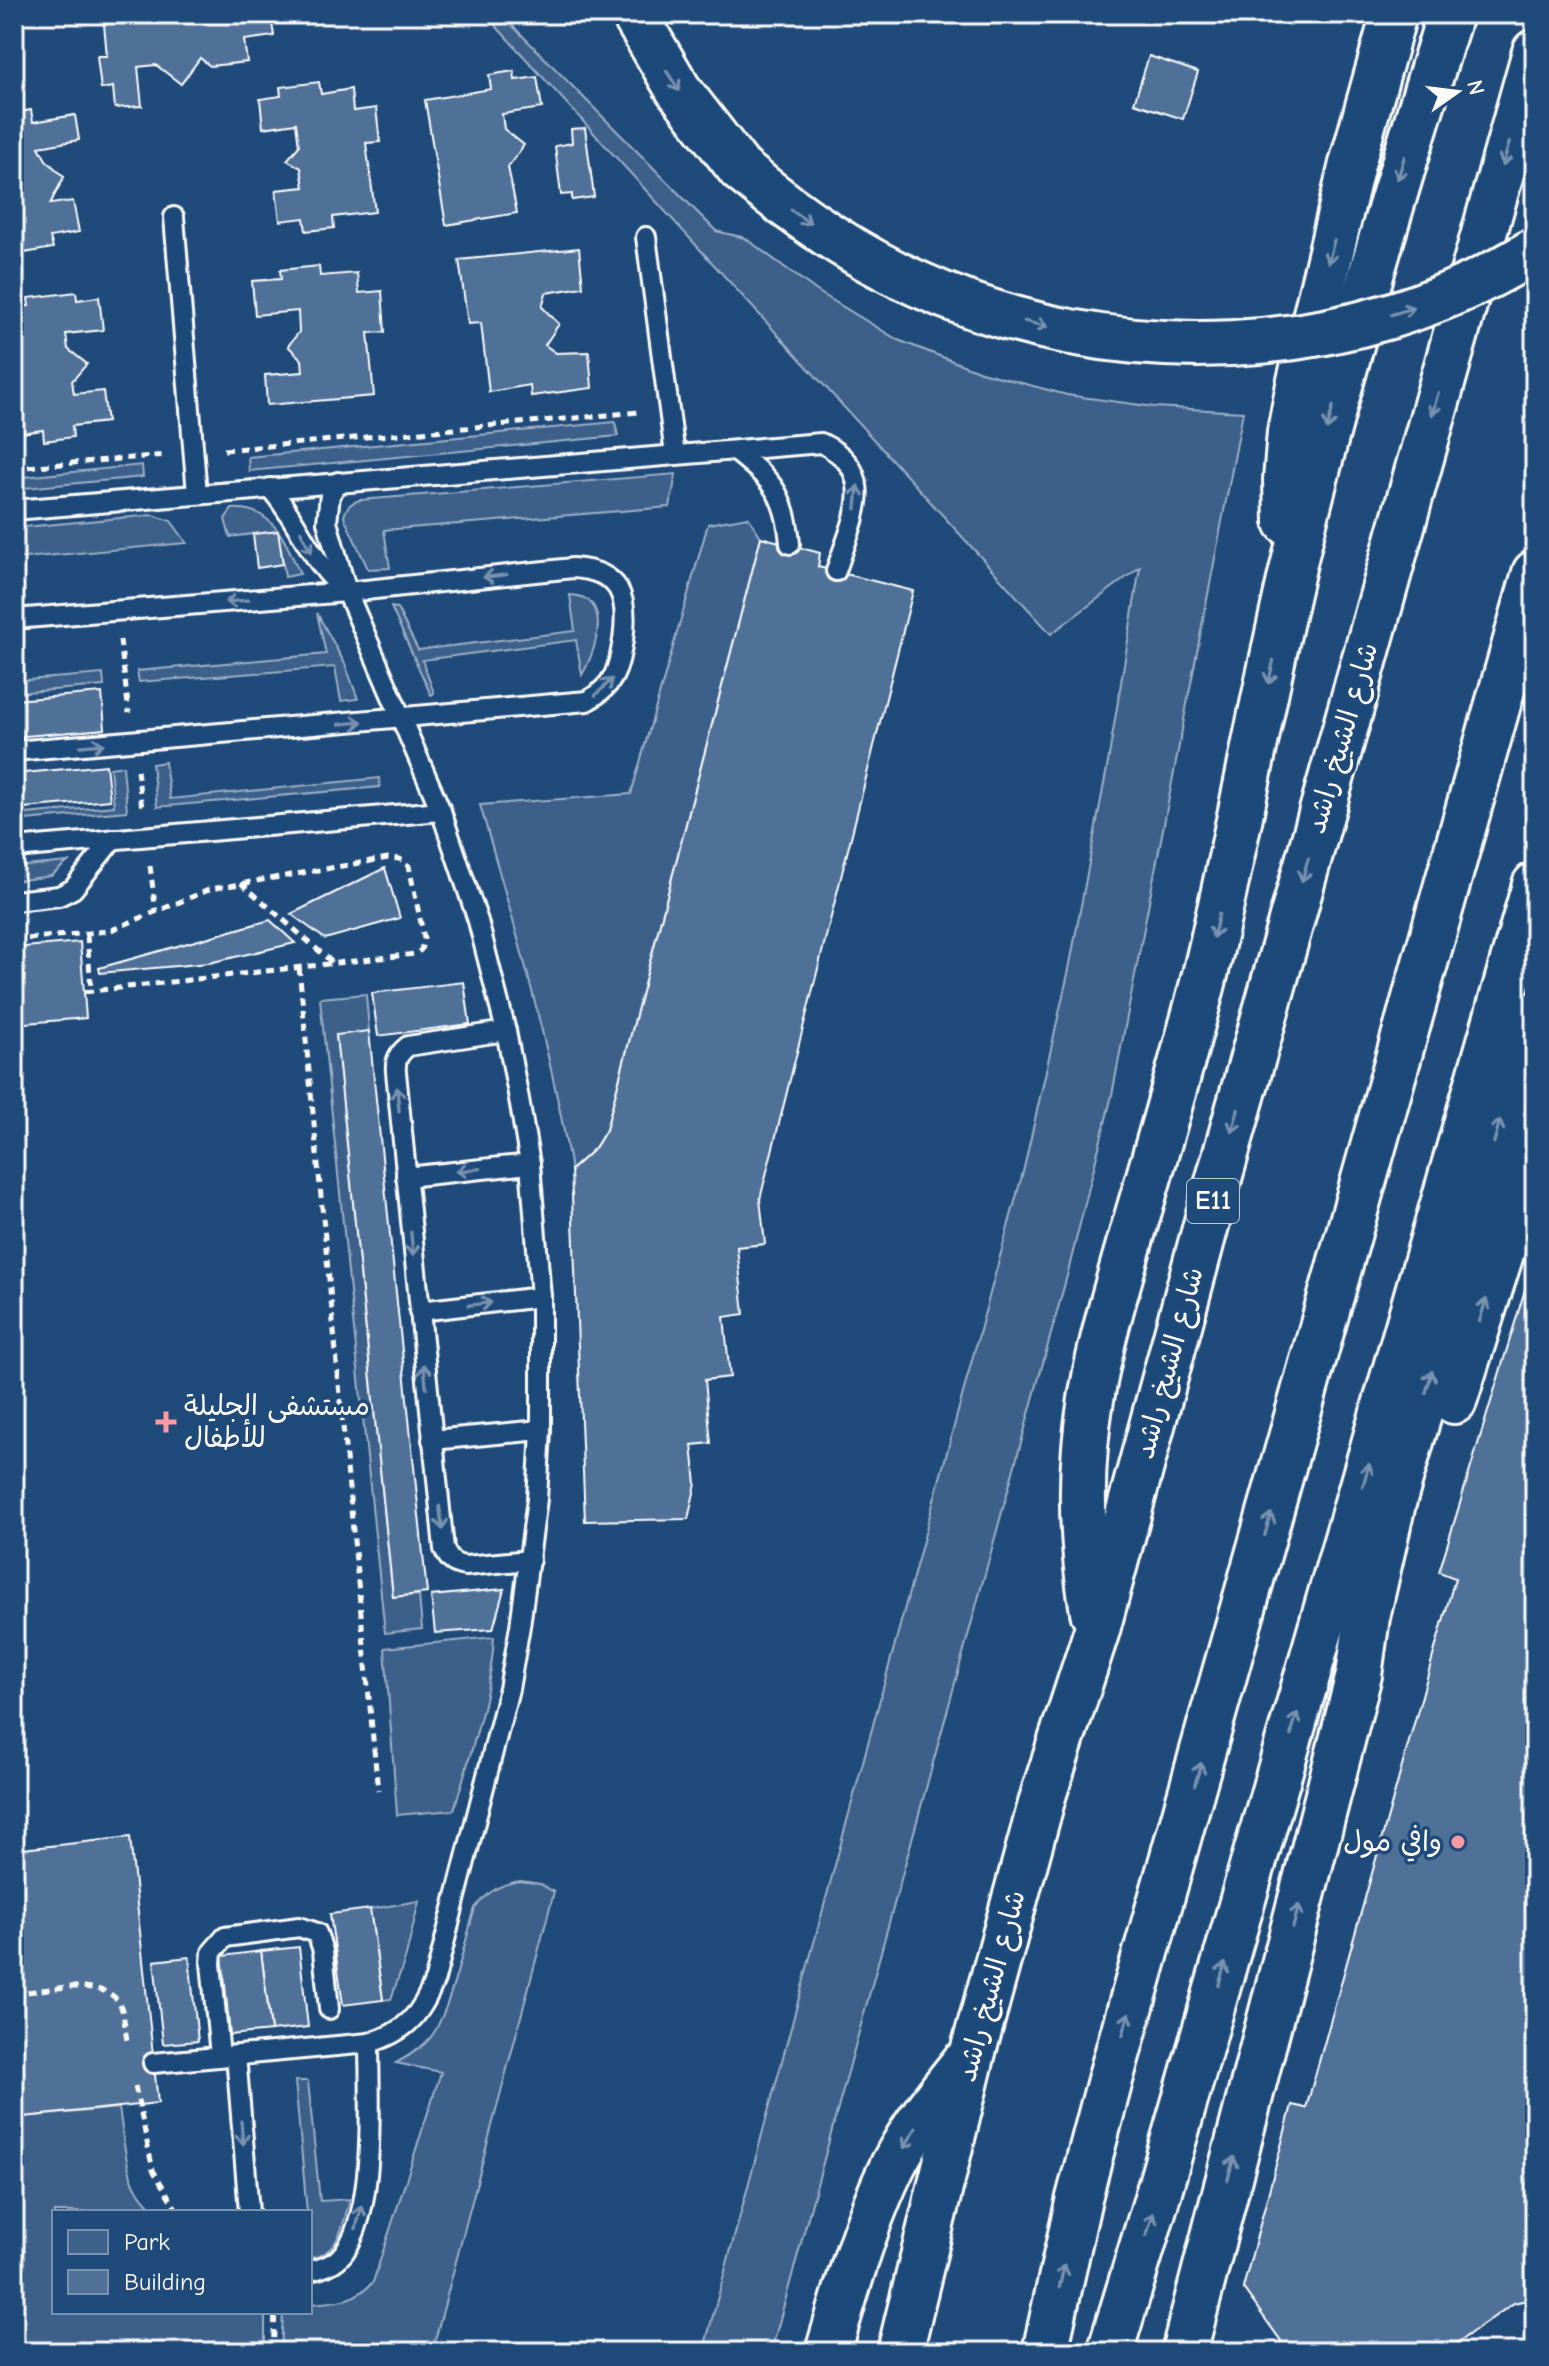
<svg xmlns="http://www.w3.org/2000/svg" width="1549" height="2366" font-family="'Comic Neue','Playpen Sans Arabic',sans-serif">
<rect width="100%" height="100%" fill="#1f4a7a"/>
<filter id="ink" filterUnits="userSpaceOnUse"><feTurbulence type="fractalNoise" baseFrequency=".0125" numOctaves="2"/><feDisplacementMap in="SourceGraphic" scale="16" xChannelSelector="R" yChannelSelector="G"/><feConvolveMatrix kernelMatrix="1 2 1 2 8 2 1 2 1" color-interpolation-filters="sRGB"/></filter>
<g filter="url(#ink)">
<!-- green -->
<g fill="#3c618b" stroke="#9eb0c5" stroke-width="2">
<polygon points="485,14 501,14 716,231 745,238 817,291 898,340 981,372 1067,395 1155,407 1243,412 1112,1095 1068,1272 771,2352 703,2352 1024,1168 1069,969 1107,768 1140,567 1051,634"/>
<polygon points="615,422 618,436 249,471 248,457"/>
<polygon points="142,465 143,477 14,489 14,478"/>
<path d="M 676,474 L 670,507 L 384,530 L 390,568 L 368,569 L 344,517 C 346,507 350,503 360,500 Z"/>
<path d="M 232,509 C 273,506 286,542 300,574 L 285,577 L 278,531 L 230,537 L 225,519 Z"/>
<polygon points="153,515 171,521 187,543 14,559 14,528"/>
<path d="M 748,517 L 761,537 L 606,1130 L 595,1148 L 571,1170 C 550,1046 515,926 480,805 L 631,794 L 708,524 Z"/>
<path d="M 570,595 C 615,596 595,653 582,675 L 576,640 L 422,660 L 434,693 L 431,695 L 391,607 L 397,608 L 418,650 L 575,631 Z"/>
<polygon points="317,613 345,664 358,699 341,701 335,667 139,682 137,671 326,654"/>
<polygon points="103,674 104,686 14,693 14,681"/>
<polygon points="165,762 170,799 379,778 380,787 157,807 152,764"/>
<polygon points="123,766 127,811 14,821 14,815 114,806 110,768"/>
<polygon points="68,862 51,876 14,881 14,867"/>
<polygon points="366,994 369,1031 336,1035 393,1597 419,1595 422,1629 385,1633 320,998"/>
<path d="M 494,1637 C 491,1696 470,1754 454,1810 L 397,1815 L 385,1648 Z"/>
<path d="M 521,1881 L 540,1884 L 554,1892 L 432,2352 L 281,2352 L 283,2312 L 310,2312 L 310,2304 C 336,2302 355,2302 373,2282 L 441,2072 L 396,2063 C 409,2056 422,2048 431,2037 C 450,2011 465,1941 475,1908 C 489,1891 500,1884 521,1881 Z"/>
<polygon points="419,1901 406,1956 391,1999 383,2000 370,1909"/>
<path d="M 295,2081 L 308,2081 L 320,2201 L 350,2199 C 343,2224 340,2254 310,2258 L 310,2212 L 307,2212 Z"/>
<path d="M 119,2108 C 125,2143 124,2193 159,2212 L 54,2212 L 54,2312 L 265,2312 L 265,2352 L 14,2352 L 14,2118 Z"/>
</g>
<!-- building -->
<g fill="#507197" stroke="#fff" stroke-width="2">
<polygon points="103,14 292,14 293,20 272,23 274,36 244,40 247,62 210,66 200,58 181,84 156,65 138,67 142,106 115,108 113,87 101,89 97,56 107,56"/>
<polygon points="1149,56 1198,72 1183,119 1134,103"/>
<polygon points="514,71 515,80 537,77 542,108 502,114 504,129 524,145 508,167 517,213 446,225 425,100 491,89 489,75"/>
<polygon points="319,82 321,94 351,89 353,111 376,108 380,142 366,143 375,212 333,217 334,228 306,231 304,218 280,221 276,190 304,187 301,168 287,160 299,146 296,123 263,128 260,99 281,96 280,87"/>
<polygon points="31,110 33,122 75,115 79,140 39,147 46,160 64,177 50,204 73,201 79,232 50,237 53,248 24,253 21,241 14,242 14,113"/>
<polygon points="585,128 594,197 572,200 572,194 561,195 555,146 572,143 571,129"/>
<polygon points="579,248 583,287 546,293 542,307 559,324 545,345 556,353 589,352 592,388 531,396 530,385 489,392 481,323 468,324 459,260"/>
<polygon points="319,266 320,276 357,273 359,293 382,291 385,332 368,333 374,396 267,405 265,375 303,372 302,360 288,346 299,332 298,311 255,315 252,281 281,279 280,270"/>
<polygon points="76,292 77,300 99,297 103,330 66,334 68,349 87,364 72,381 74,394 103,391 107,422 72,426 73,437 44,441 43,430 14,434 14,307 29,306 28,298"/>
<polygon points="278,531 283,564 257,568 253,534"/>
<polygon points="761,537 820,553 818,567 913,591 760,1199 765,1244 737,1247 744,1314 724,1317 730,1377 705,1380 711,1443 692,1445 696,1484 688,1519 585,1521 571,1170 595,1148 606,1130"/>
<polygon points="102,693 105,729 14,737 14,700"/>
<polygon points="106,765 110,800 14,809 14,774"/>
<polygon points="385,868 400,918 325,939 291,914"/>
<polygon points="270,920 295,943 209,963 100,973 99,968"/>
<polygon points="80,942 86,1018 14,1024 14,948"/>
<polygon points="464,982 470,1024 378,1036 372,993"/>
<polygon points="369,1031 427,1593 393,1597 336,1035"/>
<polygon points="1535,1269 1535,2298 1514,2303 1444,2352 1289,2352 1243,2288 1292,2105 1306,2108 1455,1578 1439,1572 1531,1270"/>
<polygon points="504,1589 493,1629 435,1633 431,1596"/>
<polygon points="130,1837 158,2103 14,2118 14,1850"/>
<polygon points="370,1909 383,2000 343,2005 330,1914"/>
<polygon points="299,1947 308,2027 271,2031 261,1951"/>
<polygon points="261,1951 271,2031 230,2035 222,1956"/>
<polygon points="189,1957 198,2041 163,2044 154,1961"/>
</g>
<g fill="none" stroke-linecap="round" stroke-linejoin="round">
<!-- lane casing -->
<g stroke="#fff" stroke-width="24">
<g id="lane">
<polyline points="174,217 197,494"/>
<polyline points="646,237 675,455"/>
<path d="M 735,451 C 773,481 786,495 790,544"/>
<path d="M 270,488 C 300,522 310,563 347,592"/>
<path d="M 14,510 L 821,443 C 882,472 852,521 836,571"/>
<path d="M 14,619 L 347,592 L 573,568 C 621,571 629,597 623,640 C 618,670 615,685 587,701 L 14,751"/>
<polyline points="14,848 441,811"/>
<polyline points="14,901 59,896 73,889 113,839"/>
<path d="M 506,1031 L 408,1046 C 398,1054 395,1060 396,1072 L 444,1549 C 449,1560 453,1564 465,1566 L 530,1560"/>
<polyline points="406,1177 530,1164"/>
<polyline points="419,1311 541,1297"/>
<polyline points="432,1440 541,1430"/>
<polyline points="236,2055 249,2212"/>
<polyline points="220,2056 211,1963 212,1952 225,1937 299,1927 317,1933 323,1951 329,2009"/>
<path d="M 153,2063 L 369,2043 C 406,2032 421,2015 435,1979 L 509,1689 L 520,1626 L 537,1499 L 541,1430 L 541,1297 L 530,1164 L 519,1099 L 506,1031 L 478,921 L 441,811 L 347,592 L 327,522 L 330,495 L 338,482"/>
<path d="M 310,2271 C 320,2269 330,2266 338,2259 C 378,2222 369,2096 369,2043"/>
</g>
</g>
<!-- highway casing -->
<g stroke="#fff" stroke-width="50">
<g id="highway">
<polyline points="634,14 678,89 740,169"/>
<polyline points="1287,522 1286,480 1290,432 1299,385 1352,164 1394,14"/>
<polyline points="1454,1401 1511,1222 1535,1134"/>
<path d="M 1093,1612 C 1084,1557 1080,1502 1085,1447 C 1091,1375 1111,1307 1131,1238 C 1156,1153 1181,1068 1203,983 C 1237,844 1261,702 1294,563 C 1339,377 1393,196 1450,14"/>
<path d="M 828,2352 C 847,2289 864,2224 893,2165 C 912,2128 937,2096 963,2064"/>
<polyline points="900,2352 973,2052 1044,1793 1097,1630 1209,1214 1535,52"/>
<polyline points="1045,2352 1079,2198 1110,2080 1535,573"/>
<polyline points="1110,2352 1154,2208 1535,885"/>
<polyline points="1184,2352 1359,1675 1367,1617 1393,1503 1455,1291 1526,1016"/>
</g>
</g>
<!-- path -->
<g stroke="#fff" stroke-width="5" stroke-dasharray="8 6" stroke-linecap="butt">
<polyline points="224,450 640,412"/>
<polyline points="14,468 166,455"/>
<polyline points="120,640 129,713"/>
<polyline points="137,770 142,808"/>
<polyline points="150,866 156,912"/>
<polyline points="241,883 333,963"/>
<polyline points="87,935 91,989"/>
<polyline points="14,940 109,931 211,889 388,858 400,859 409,866 424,938 421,950 415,954 84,992"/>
<polyline points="299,967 378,1791"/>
<path d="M 14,1994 C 41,1991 109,1974 121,2007 C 125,2018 125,2033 128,2045"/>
<polyline points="135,2086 153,2170 178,2212"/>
<polyline points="273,2352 275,2312"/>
</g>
<!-- lane -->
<use href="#lane" stroke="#1f4a7a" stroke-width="18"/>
<!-- highway -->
<use href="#highway" stroke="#1f4a7a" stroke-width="44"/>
<!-- highway-bridge casing -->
<g stroke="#fff" stroke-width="50" stroke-linecap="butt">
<path id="highway-bridge" d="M 740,169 C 795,215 852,255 918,284 C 1111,372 1353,365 1535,250"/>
</g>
<!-- highway-bridge -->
<use href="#highway-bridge" stroke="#1f4a7a" stroke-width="44"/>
</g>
<!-- one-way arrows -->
<defs><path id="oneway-shaft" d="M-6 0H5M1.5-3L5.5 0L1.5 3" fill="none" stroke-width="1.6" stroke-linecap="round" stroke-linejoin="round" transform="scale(2)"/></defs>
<g stroke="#7992af">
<use href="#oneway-shaft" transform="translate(673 81) rotate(57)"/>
<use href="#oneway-shaft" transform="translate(1506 154) rotate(106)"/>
<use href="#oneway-shaft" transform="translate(1401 168) rotate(107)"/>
<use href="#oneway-shaft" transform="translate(801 217) rotate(35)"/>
<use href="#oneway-shaft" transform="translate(1331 252) rotate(104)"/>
<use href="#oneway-shaft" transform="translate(1403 311) rotate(-17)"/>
<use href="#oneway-shaft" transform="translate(1036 324) rotate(13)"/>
<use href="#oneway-shaft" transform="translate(1435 404) rotate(106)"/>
<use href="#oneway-shaft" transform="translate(1330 418) rotate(105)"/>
<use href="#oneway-shaft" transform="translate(857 497) rotate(-85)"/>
<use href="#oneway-shaft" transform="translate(306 542) rotate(63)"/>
<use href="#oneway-shaft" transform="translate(495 576) rotate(174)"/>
<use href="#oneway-shaft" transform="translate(237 601) rotate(175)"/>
<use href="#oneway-shaft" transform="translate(1271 672) rotate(102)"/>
<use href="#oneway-shaft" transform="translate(604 687) rotate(-45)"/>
<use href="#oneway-shaft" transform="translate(351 723) rotate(-5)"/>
<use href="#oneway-shaft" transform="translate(92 745) rotate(-5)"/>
<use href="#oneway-shaft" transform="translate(1305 870) rotate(106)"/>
<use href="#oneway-shaft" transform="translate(1216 926) rotate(103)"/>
<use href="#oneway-shaft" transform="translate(398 1099) rotate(-95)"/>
<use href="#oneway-shaft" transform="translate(1235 1121) rotate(106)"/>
<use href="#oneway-shaft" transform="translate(1497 1131) rotate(-75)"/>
<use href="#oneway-shaft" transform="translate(468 1170) rotate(174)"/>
<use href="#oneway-shaft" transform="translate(412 1244) rotate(84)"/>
<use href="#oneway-shaft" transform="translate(480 1304) rotate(-7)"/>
<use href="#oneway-shaft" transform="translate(1483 1310) rotate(-73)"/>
<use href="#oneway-shaft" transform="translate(425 1376) rotate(-96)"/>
<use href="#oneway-shaft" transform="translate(1429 1382) rotate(-74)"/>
<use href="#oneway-shaft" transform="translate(1366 1475) rotate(-74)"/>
<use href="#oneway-shaft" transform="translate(441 1518) rotate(83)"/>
<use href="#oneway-shaft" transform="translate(1268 1524) rotate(-74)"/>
<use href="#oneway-shaft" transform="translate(1294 1724) rotate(-74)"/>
<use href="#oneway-shaft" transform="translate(1198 1774) rotate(-74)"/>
<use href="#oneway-shaft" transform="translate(1296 1916) rotate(-75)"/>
<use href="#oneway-shaft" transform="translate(1222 1974) rotate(-74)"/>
<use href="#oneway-shaft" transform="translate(1126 2024) rotate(-74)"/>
<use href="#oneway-shaft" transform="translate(242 2133) rotate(85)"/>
<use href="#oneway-shaft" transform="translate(910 2138) rotate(121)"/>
<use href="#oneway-shaft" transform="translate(1231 2168) rotate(-75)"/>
<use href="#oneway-shaft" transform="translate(359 2217) rotate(-75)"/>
<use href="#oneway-shaft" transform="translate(1150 2224) rotate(-73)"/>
<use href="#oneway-shaft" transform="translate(1062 2276) rotate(-77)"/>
</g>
</g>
<!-- markers -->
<g fill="#ff9aa2" stroke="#1f4a7a" stroke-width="3">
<path d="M162 1410h8v8h8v8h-8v8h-8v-8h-8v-8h8z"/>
<circle cx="1458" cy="1842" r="8"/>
</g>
<g text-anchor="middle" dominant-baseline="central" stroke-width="7" stroke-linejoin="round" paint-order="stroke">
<!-- shield labels -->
<rect fill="#1f4a7a" stroke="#bcc9d7" stroke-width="2" x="1187" y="1179" width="52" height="44" rx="6"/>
<g font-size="26" font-weight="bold" fill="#fff">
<text x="1213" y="1201">E11</text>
</g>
<!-- street labels -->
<g font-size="28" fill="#fff" stroke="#1f4a7a">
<text transform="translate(1342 738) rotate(-74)">شارع الشيخ راشد</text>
<text transform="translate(1169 1363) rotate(-75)">شارع الشيخ راشد</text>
<text transform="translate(991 1986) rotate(-75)">شارع الشيخ راشد</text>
</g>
<!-- poi labels -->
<g font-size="28" fill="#fff" stroke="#1f4a7a" text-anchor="start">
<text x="184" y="1406">مستشفى الجليلة<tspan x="184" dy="32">للأطفال</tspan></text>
<text x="1442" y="1842" text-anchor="end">وافي مول</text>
</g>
</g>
<!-- margin -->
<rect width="1549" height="2366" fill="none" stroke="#1f4a7a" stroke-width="48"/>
<rect x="24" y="24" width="1501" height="2318" fill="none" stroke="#fff" stroke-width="3" filter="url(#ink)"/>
<!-- legend -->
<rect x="52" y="2210" width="260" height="104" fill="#1f4a7a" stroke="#7992af" stroke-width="2"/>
<rect x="68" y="2230" width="40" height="24" fill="#3c618b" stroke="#7992af" stroke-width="2"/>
<text x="124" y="2250" font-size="24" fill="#ffffff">Park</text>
<rect x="68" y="2270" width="40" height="24" fill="#507197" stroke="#7992af" stroke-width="2"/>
<text x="124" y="2290" font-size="24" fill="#ffffff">Building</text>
<!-- north arrow -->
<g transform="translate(1457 92) rotate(76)" stroke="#1f4a7a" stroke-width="6" paint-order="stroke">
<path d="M0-6L14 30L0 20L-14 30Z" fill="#ffffff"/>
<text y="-12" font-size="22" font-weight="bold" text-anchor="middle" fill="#ffffff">N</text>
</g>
</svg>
